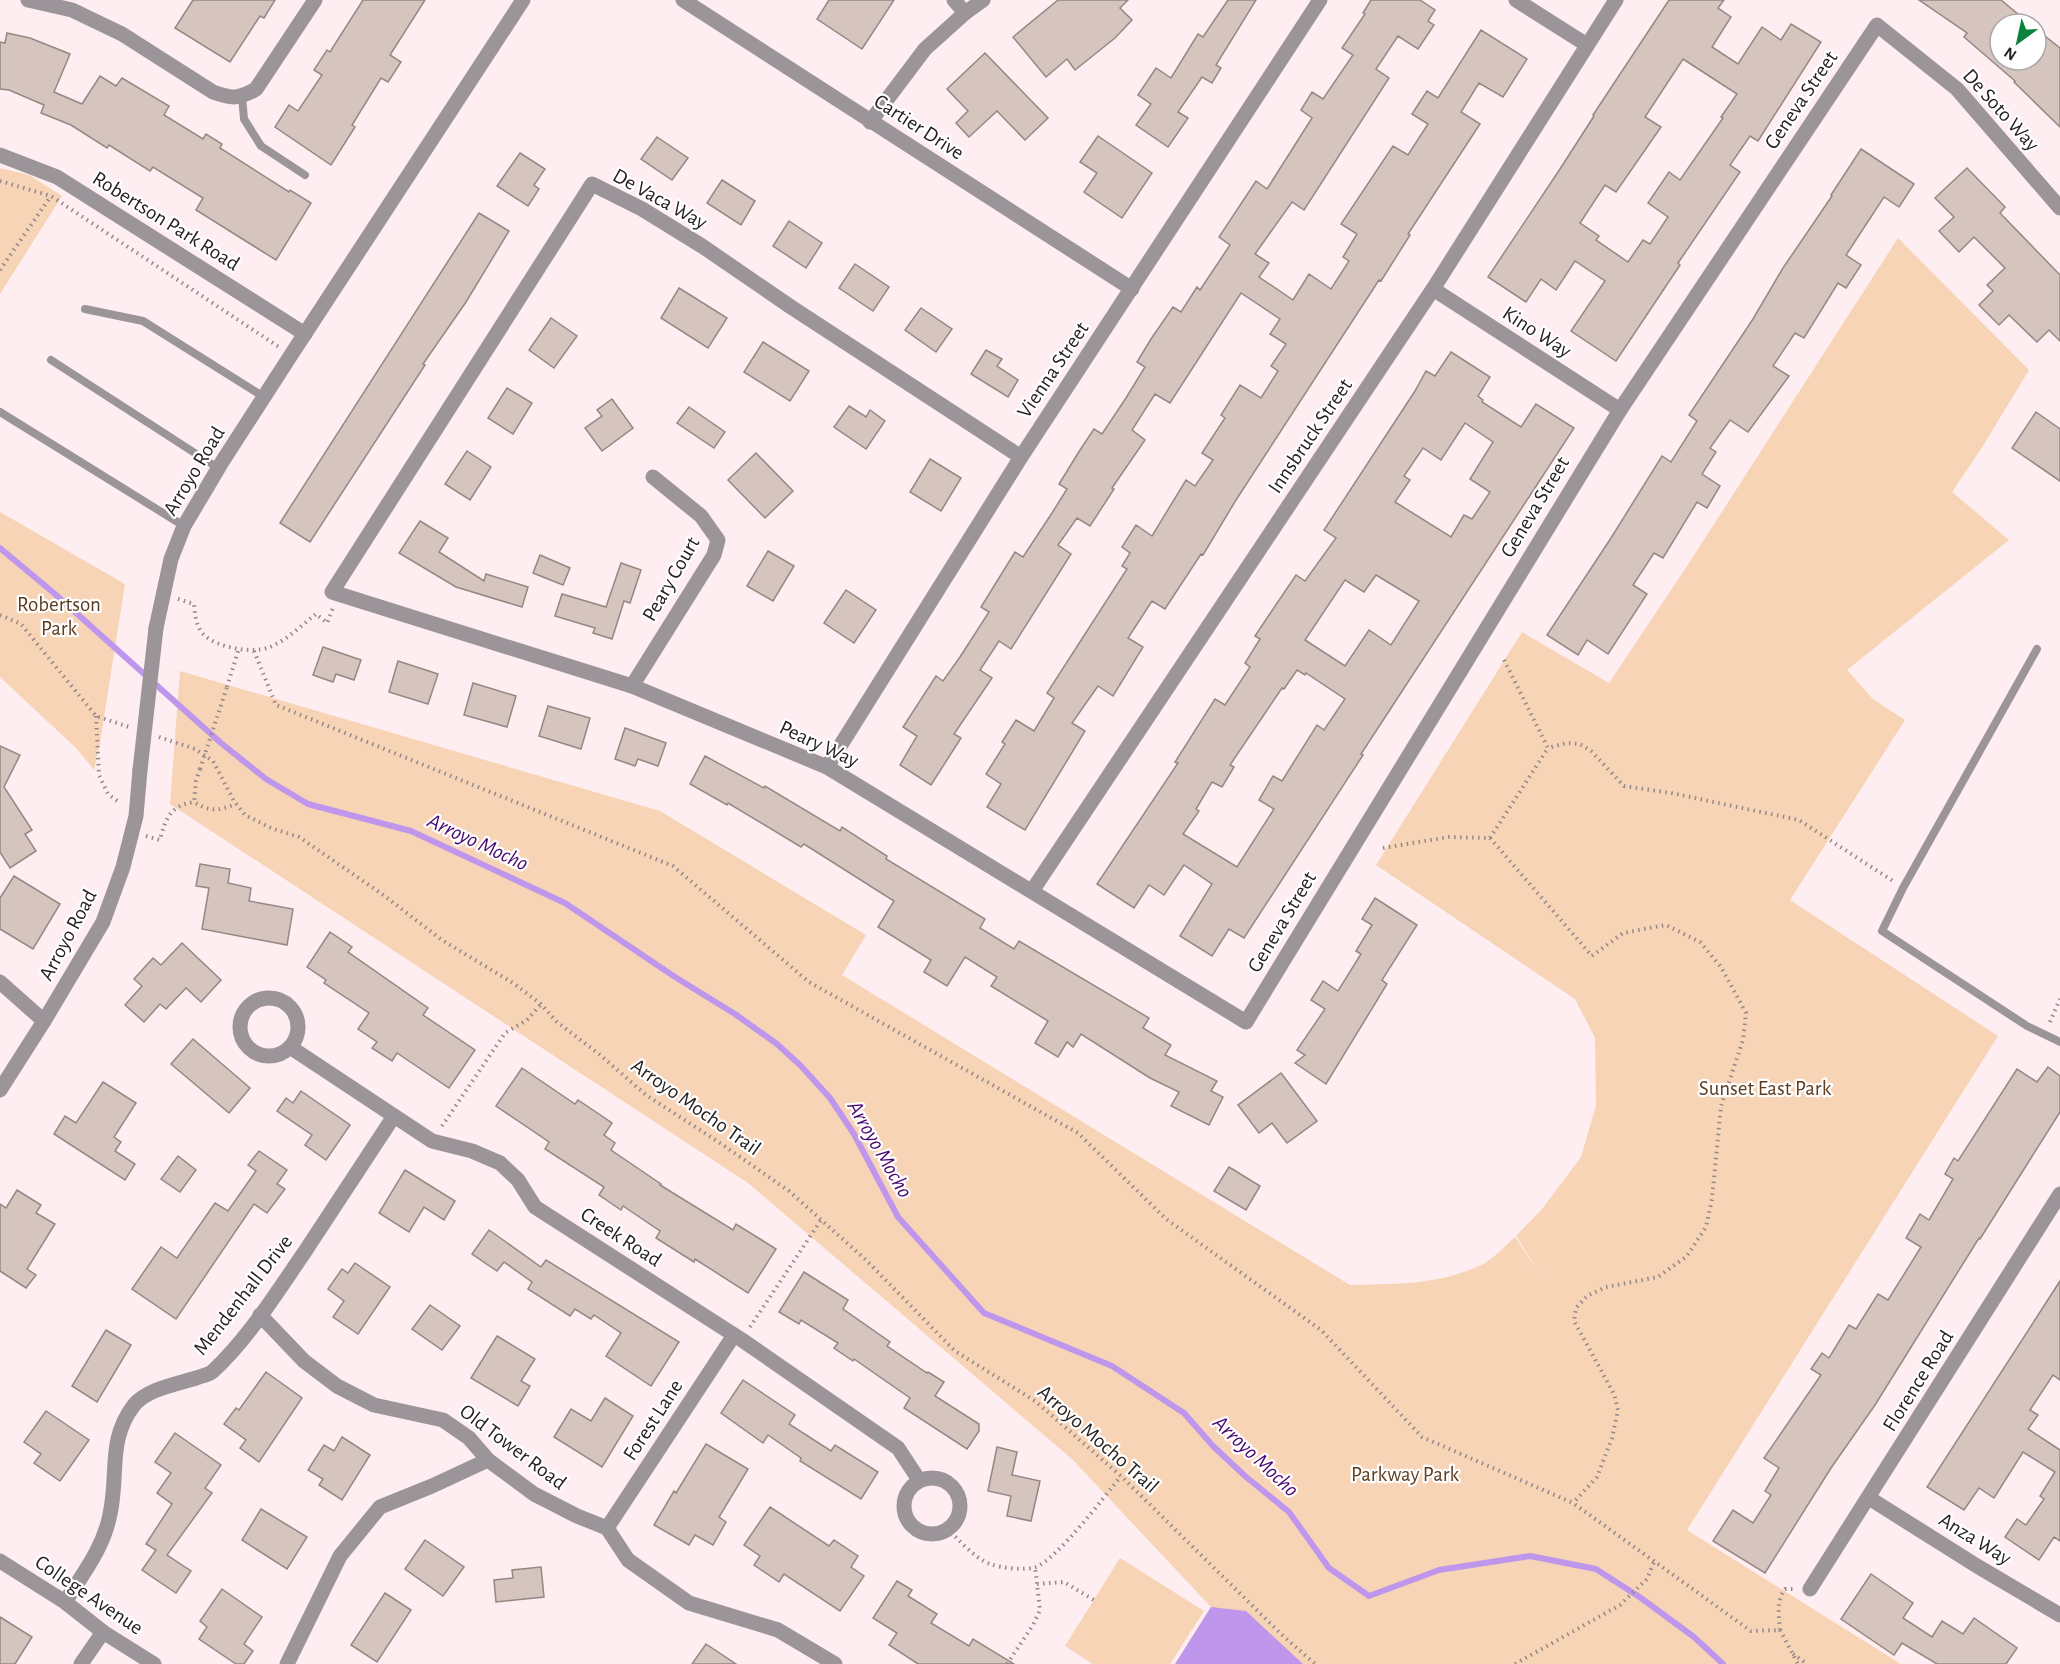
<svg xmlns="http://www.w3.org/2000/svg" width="2060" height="1664" font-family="'Alegreya Sans',sans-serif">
<rect width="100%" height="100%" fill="#feeef1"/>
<!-- green -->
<g fill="#f8d4b6">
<polygon points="0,168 29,175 62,196 0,294"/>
<path d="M 1898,238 L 2029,370 L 1981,449 L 1952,492 L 2009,540 L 1847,670 L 1873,699 L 1905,720 L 1790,900 L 1998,1036 L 1687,1530 L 1901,1664 L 1175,1664 L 1211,1607 L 1072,1459 L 748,1183 L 170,804 L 180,671 L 660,811 L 866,935 L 842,975 L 1350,1285 C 1396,1284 1441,1285 1483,1264 C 1494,1258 1505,1246 1515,1237 L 1541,1275 L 1516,1236 L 1542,1209 L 1581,1157 L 1596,1105 L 1595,1038 L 1575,999 L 1376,865 L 1522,632 L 1609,683 L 1689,563 Z"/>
<polygon points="0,512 125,584 100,743 94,770 77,749 0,677"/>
<polygon points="1120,1558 1204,1611 1170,1664 1093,1664 1065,1646"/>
</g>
<!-- water -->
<polygon fill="#be96ec" points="1211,1607 1246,1611 1303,1664 1175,1664"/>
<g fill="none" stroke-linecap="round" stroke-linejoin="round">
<!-- stream -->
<polyline stroke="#be96ec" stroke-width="6" points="0,548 55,594 221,743 266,779 308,804 411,831 565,903 675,977 735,1014 777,1044 800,1065 830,1098 854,1134 898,1217 984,1313 1112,1366 1184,1413 1213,1446 1245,1476 1289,1512 1329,1568 1369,1596 1439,1570 1530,1556 1596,1569 1641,1598 1694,1637 1723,1664"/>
</g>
<!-- building -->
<g fill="#d6c4bf" stroke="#978682" stroke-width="1.5" fill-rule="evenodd">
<polygon points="193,0 275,0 264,18 260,16 230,62 175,28"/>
<polygon points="363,0 425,0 390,55 401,62 388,82 381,78 352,125 355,127 331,165 275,127 289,105 298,111 322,75 314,70 327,50 330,52"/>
<polygon points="829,0 894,0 862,49 817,19"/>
<polygon points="1058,0 1128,0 1120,8 1132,20 1115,38 1075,70 1067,59 1046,77 1013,37"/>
<polygon points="1228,0 1256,0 1216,65 1221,68 1212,83 1202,77 1178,112 1188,118 1168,147 1136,125 1151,104 1138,95 1156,68 1171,78 1198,34 1203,37"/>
<polygon points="1371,0 1420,0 1435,10 1428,21 1434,25 1418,49 1398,36 1376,69 1389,78 1304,210 1292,202 1255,254 1269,263 1259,277 1293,300 1309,274 1331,289 1349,261 1343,257 1357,234 1341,224 1393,146 1408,155 1428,124 1412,114 1427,91 1438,98 1481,30 1527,59 1503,97 1479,83 1461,112 1480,124 1408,234 1410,235 1381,281 1379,280 1236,500 1203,555 1201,554 1165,609 1152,601 1128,638 1143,647 1113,696 1098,686 1072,723 1085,731 1025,830 987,807 1001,784 986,774 1005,744 1002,742 1016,720 1034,731 1054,698 1047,693 1127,569 1122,566 1130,553 1122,547 1136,525 1152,536 1186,480 1195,486 1213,460 1202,453 1225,418 1221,415 1240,385 1261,398 1278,371 1271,366 1286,344 1270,334 1280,319 1241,293 1170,403 1155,394 1132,430 1145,440 1112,488 1114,489 1090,526 1077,518 1058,545 1071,554 1011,649 999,641 980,670 992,678 954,734 961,738 931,785 900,765 917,736 903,727 936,676 943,681 960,657 989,612 981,607 1015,552 1023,557 1052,513 1067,489 1059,484 1080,450 1094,429 1102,434 1126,398 1145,367 1137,362 1151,339 1173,307 1181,312 1197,287 1200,290 1230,245 1219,237 1256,181 1267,189 1286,159 1312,118 1301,110 1312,92 1323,99 1353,55 1342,48 1365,14 1363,13"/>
<path d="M 1669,0 L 1724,0 L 1718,8 L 1731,17 L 1712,47 L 1738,64 L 1762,27 L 1781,40 L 1791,24 L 1821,42 L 1758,141 L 1750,136 L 1730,165 L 1740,172 L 1678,263 L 1680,265 L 1616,361 L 1571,331 L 1605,281 L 1575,261 L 1556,290 L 1541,279 L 1526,302 L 1488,277 L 1560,169 L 1594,116 L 1593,115 ZM 1683,59 L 1737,94 L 1721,117 L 1723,118 L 1680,180 L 1669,172 L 1648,203 L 1668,217 L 1650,244 L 1643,240 L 1628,262 L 1596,240 L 1599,236 L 1580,223 L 1605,185 L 1616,192 L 1661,127 L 1645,117 Z"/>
<polygon points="1919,0 2001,0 2030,24 2000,24 2000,60 2036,60 2036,29 2060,48 2060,127 2014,82 2015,81 1964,37 1967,33"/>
<polygon points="7,33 30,38 70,54 54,92 82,104 100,76 116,86 122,78 169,106 164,115 203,139 206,134 222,144 220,148 289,192 290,190 311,203 276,260 196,210 203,198 153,167 150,171 109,145 107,148 71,125 41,113 44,105 9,90 0,89 0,42 5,43"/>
<polygon points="985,53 1048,118 1025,140 997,111 969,137 956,123 968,111 947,89"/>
<polygon points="1098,136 1152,173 1122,218 1084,192 1097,173 1080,162"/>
<polygon points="657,137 688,158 672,180 641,159"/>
<polygon points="1861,149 1914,184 1899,207 1884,197 1846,255 1861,265 1846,288 1838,283 1804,338 1795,333 1773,366 1789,376 1748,432 1730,420 1710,448 1716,452 1702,474 1720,486 1707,508 1697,502 1663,558 1654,553 1633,585 1647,594 1608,654 1587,640 1578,655 1547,635 1611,538 1662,456 1671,462 1697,421 1689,415 1753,319 1783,268 1832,196 1831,195"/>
<polygon points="520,153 545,169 534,185 539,189 528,206 497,186"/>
<polygon points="1967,168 2005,207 2000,213 2060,275 2060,341 2049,330 2037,342 2009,315 1999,325 1979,305 1993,291 1987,285 2005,268 1974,237 1959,252 1939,231 1954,217 1935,198"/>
<polygon points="722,180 755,201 741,225 707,203"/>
<polygon points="479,213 509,231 466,302 423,364 425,365 310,542 280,523"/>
<polygon points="789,221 822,243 806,268 773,246"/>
<polygon points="855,264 889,287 873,311 839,288"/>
<polygon points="679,288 727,318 708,348 661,318"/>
<polygon points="921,308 952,329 936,352 905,330"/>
<polygon points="551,318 577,336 554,368 529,350"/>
<polygon points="763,342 809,371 790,401 744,372"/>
<polygon points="986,350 1002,359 997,366 1018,380 1008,397 971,374"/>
<path d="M 1451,352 L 1490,377 L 1478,396 L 1483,400 L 1482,402 L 1521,427 L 1536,404 L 1574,428 L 1361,754 L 1363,755 L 1244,938 L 1229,929 L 1212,956 L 1180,936 L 1212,884 L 1184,865 L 1164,895 L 1149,885 L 1134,908 L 1097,884 L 1178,763 L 1175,762 L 1215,699 L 1225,705 L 1250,667 L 1245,663 L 1260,639 L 1255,636 L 1296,575 L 1305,581 L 1336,538 L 1324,530 L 1415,391 L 1426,371 L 1435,376 ZM 1465,423 L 1493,442 L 1470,479 L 1490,492 L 1472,519 L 1464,515 L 1451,537 L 1395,502 L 1410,480 L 1404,476 L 1423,448 L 1441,460 ZM 1376,575 L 1419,601 L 1391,645 L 1369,630 L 1345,666 L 1305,640 L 1345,580 L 1364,592 ZM 1297,670 L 1305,675 L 1306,673 L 1345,699 L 1324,730 L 1317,725 L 1282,781 L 1273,776 L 1259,800 L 1274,809 L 1237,867 L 1183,834 L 1199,811 L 1196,809 L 1212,782 L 1222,787 L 1234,767 L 1230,765 L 1282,688 L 1284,689 Z"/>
<polygon points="507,388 532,403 513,434 488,418"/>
<polygon points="612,399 633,428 602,451 585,428 602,416 597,410"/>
<polygon points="849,406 866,417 870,410 885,421 866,449 834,427"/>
<polygon points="689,407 725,432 714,448 677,423"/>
<polygon points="2036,412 2060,429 2060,481 2012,448"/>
<polygon points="467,451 491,467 470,500 445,484"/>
<polygon points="756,453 793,491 765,518 728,480"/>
<polygon points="930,459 961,478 941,511 910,492"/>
<polygon points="420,521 448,538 439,552 484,581 486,574 528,587 522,607 456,587 399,553"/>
<polygon points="768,551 794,566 773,601 747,586"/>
<polygon points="540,555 570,568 563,585 533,573"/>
<polygon points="621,563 641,570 630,603 624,601 612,639 593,633 595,628 555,616 562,594 606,607"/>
<polygon points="846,590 876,610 854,643 824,623"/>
<polygon points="323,647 361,660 354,680 336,674 333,682 313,675"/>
<polygon points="398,661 438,674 428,704 389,692"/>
<polygon points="473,683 516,696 507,727 464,715"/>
<polygon points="548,706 590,718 581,749 539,736"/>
<polygon points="625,728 666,743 658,766 638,759 635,766 615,759"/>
<polygon points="0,746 20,755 4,787 32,830 25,834 36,851 10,868 0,852"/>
<polygon points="705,756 764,788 765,786 840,831 842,827 887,856 886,859 985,919 980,928 1014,949 1019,941 1149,1018 1143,1028 1171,1045 1165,1055 1217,1081 1211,1091 1223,1097 1209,1125 1171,1106 1179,1092 1150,1078 1081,1034 1073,1047 1067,1042 1058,1057 1035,1043 1048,1021 991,986 997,977 965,957 947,986 924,972 931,960 878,927 894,901 804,844 801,847 728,803 727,805 690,784"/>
<polygon points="200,864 230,869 228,883 251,888 249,901 293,909 287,945 202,929 209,888 196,886"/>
<polygon points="14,876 60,904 33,949 0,929 0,898"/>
<polygon points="1375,898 1417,925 1382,980 1387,984 1326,1084 1295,1063 1305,1055 1297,1050 1325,1009 1311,1000 1323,981 1338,991 1361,954 1356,951 1372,925 1362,919"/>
<polygon points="330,932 352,947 348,952 428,1008 423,1015 475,1050 449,1088 397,1053 392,1061 372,1048 377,1042 358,1029 369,1013 324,983 326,980 307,967"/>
<polygon points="182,943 221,980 201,1002 186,988 166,1009 160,1004 144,1022 125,1005 142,986 134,979 153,958 161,965"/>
<polygon points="193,1039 250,1088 229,1113 171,1064"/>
<polygon points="2048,1067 2060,1076 2060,1112 1980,1239 1979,1238 1875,1405 1831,1468 1765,1573 1713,1541 1733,1510 1753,1523 1771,1495 1765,1491 1779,1468 1764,1458 1821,1375 1811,1369 1822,1353 1829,1358 1849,1325 1856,1329 1878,1294 1888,1300 1921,1247 1906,1238 1920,1214 1929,1220 1953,1179 1945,1174 1954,1158 1958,1161 2017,1069 2037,1082"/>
<polygon points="522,1068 575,1104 578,1100 612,1123 604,1135 615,1143 611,1150 661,1184 660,1185 733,1230 736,1224 776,1249 748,1293 695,1259 694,1262 656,1238 660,1231 623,1206 621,1210 599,1195 604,1187 545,1149 549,1142 496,1106"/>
<polygon points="1281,1073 1317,1121 1287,1143 1272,1123 1259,1133 1238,1105"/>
<polygon points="103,1082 136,1103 114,1137 121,1142 115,1151 135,1164 125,1180 54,1134 65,1116 76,1123"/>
<polygon points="301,1091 350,1125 326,1160 305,1145 312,1135 277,1111 286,1098 293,1103"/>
<polygon points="259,1151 287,1170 277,1184 285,1189 267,1213 254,1204 176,1319 132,1289 161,1247 177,1258 215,1203 228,1211 256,1171 248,1165"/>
<polygon points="178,1156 196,1170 180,1192 161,1179"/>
<polygon points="1229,1167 1260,1186 1246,1210 1214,1191"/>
<polygon points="405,1170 455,1201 444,1220 424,1207 409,1232 379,1213"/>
<polygon points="17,1190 41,1205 36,1213 55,1224 27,1269 36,1275 26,1288 0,1271 0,1204 6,1208"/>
<polygon points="489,1230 541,1267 546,1260 679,1342 651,1386 606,1356 621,1333 594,1315 591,1319 575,1309 570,1316 528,1289 532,1282 504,1262 497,1271 472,1254"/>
<polygon points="355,1263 390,1287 358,1334 333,1317 344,1301 328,1289 342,1269 348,1273"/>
<polygon points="804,1272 848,1300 843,1309 890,1342 887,1346 927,1373 928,1372 944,1382 935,1396 979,1424 979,1431 967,1449 904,1408 910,1398 854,1359 853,1361 834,1348 838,1343 801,1320 799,1324 779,1312"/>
<polygon points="2060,1281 2060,1380 2053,1375 2030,1410 2038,1415 2028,1429 2060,1450 2060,1541 2054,1537 2039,1560 2005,1537 2017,1519 2026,1525 2044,1499 2040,1496 2055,1472 2023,1452 1994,1498 1979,1488 1964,1510 1927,1487"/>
<polygon points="430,1305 460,1326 442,1350 412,1329"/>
<polygon points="106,1330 131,1345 97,1402 72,1386"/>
<polygon points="497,1336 535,1359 521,1381 530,1386 518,1406 471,1378"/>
<polygon points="266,1372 302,1398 259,1462 240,1448 246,1440 224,1424 236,1408 239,1410"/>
<polygon points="743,1380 795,1415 789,1424 831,1451 835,1445 878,1472 861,1499 800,1461 801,1458 768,1435 763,1443 721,1413"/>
<polygon points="605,1398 633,1416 602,1467 554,1437 571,1409 591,1421"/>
<polygon points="46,1411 89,1440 60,1481 34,1463 41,1454 24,1442"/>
<polygon points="175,1433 221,1465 205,1488 212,1493 167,1555 191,1571 176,1593 142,1570 156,1550 146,1544 172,1504 157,1493 171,1473 155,1462"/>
<polygon points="342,1437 370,1455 342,1500 319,1485 323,1479 308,1470 324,1445 334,1451"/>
<polygon points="706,1444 748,1469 719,1517 726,1522 713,1545 695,1535 689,1545 654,1525 674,1491 676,1493"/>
<polygon points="997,1447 1017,1452 1012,1475 1040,1481 1031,1521 1007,1516 1011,1496 988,1491"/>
<polygon points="770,1507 829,1546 834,1540 858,1556 851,1567 864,1576 840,1611 784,1574 779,1582 754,1565 760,1556 744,1545"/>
<polygon points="261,1509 307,1537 287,1569 242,1540"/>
<polygon points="425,1540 464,1567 443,1596 405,1569"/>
<polygon points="541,1567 544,1597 496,1602 494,1580 513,1578 512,1570"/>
<polygon points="1871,1574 1913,1603 1903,1618 1932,1637 1942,1621 1963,1634 1974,1618 2017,1648 2006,1664 1937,1664 1902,1643 1894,1655 1841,1619"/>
<polygon points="897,1581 912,1590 908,1596 937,1614 931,1623 969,1646 973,1639 1014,1664 918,1664 889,1645 897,1633 873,1618"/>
<polygon points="222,1589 262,1617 244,1644 253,1651 244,1664 236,1664 199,1639 207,1627 200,1621"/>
<polygon points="385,1593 411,1610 377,1662 351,1645"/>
<polygon points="0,1617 32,1637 15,1664 0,1664"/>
<polygon points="706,1644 736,1664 692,1664"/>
</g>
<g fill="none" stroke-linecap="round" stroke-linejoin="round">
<!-- path -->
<g stroke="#93888a" stroke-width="4" stroke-dasharray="1.5 4.5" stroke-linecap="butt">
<polyline points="0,181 51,196 279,347"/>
<polyline points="0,270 51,196"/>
<path d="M 178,599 L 194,604 C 195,615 196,627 204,635 C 218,648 253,654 270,647 C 287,640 302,625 316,614 L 327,623 L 333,608"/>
<polyline points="0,615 21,624 96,716 129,727"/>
<path d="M 254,651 L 276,705 L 673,866 L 809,982 L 1078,1133 L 1166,1219 L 1321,1330 L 1422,1437 L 1573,1503 L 1751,1631 L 1780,1630 C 1779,1615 1776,1602 1785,1589 L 1795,1589"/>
<polyline points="1504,660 1548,748 1566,743 1580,744 1591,751 1624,786 1671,793 1799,820 1893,881"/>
<polyline points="227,687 239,648"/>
<polyline points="96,716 99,775 108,794 120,803"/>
<polyline points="159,737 195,749 213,761 234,801 245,815 271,828 299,837 382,894 442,940 513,983 541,1004 557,1022 599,1054 646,1095 723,1145 789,1191 867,1261 955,1351 1035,1401 1121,1476 1280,1633 1315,1664"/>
<path d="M 200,769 L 196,781 L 194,802 C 210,812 218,811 236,804"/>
<path d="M 146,836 L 160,840 C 165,819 171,805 194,802"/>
<polyline points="1490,838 1592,956 1623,933 1666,925 1700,942 1721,967 1746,1013 1743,1040 1721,1106 1712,1199 1706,1227 1687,1256 1658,1277 1606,1287 1587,1296 1576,1308 1574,1321 1614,1394 1618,1410 1612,1438 1597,1477 1573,1503"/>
<polyline points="1383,848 1449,837 1490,838 1548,748"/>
<polyline points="2050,1022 2060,999"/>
<polyline points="442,1126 505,1033 527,1020 541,1004"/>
<polyline points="750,1327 821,1220"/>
<path d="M 947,1528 C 959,1540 974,1558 990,1564 C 1002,1568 1023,1571 1036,1567 C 1058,1558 1104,1497 1121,1476"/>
<polyline points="1037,1584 1064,1582 1094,1600"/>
<polyline points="1780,1630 1798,1664"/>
<polyline points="1793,1654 1807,1664"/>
<polyline points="1007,1664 1033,1625 1040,1610 1035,1567"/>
<polyline points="1515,1664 1620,1605 1647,1579 1654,1562"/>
</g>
<!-- service -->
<g stroke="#9b959a" stroke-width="8">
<polyline points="242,97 244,119 261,146 305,175"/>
<polyline points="85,309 143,321 264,397"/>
<polyline points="51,360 218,468"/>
<polyline points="0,412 184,526"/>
<polyline points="2037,649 1903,888 1882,931 2027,1026 2060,1042"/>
</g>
<!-- minor -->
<g stroke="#9b959a" stroke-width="15">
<path d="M 28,0 L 72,10 L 122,34 L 213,92 C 232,99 239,99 256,89 L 315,0"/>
<polyline points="683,0 1132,289"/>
<polyline points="954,0 965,13"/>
<polyline points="1516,0 1587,45"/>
<polyline points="870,122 925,49 965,13 983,0"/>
<polyline points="0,155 57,177 305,334"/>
<polyline points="1433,289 1620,410"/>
<polyline points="1021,457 791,307 702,246 642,209 592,184 332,592 632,686 827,767 1246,1022 1620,410 1877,25 1957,89 2060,208"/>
<polyline points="632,686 714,555 718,540 701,516 653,477"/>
<polyline points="827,767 1021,457 1320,0"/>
<polyline points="1032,891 1433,289 1616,0"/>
<polyline points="0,982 44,1021"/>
<circle cx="269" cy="1027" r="29"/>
<polyline points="290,1047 432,1141 472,1151 500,1163 518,1180 535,1207 742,1340 898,1448 919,1480"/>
<polyline points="260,1315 304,1361 337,1386 374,1405 443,1420 469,1438 488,1460 534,1494 577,1516 607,1528 628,1560 689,1603 778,1630 835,1664"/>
<circle cx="932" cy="1506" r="28"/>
<polyline points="1869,1498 1977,1566 2060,1615"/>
<polyline points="607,1528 734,1335"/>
<polyline points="1810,1589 2060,1194"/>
<path d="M 65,1602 C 83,1574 104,1547 110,1514 C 119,1474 107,1440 134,1405 C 147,1389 177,1384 196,1378 C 201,1376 208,1375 212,1372 C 248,1339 277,1292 304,1253 C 334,1207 364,1161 394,1116"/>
<polyline points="81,1664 103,1632"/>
<polyline points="287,1664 340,1556 380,1507 432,1486 488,1460"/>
</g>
<!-- tertiary -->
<g stroke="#9b959a" stroke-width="15">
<polyline points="156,628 171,559 184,526 222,462 291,355 523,0"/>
<polyline points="0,1090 44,1021 103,922 123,867 136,816 140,770"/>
<polyline points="0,1561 65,1602 103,1632 154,1664"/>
</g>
<!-- path-bridge -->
<polyline stroke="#93888a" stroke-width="4" stroke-dasharray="1.5 4.5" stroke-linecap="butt" points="200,769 227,687"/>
<!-- tertiary-bridge -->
<polyline stroke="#9b959a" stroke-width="15" points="140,770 156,628"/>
</g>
<g text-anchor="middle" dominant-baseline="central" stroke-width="4.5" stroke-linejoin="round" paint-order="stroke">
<!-- street labels -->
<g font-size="21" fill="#272021" stroke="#fff">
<text transform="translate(1801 100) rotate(-56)">Geneva Street</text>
<text transform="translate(2001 110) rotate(48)">De Soto Way</text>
<text transform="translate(919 127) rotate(33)">Cartier Drive</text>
<text transform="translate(660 199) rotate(29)">De Vaca Way</text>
<text transform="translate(166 221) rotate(32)">Robertson Park Road</text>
<text transform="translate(1537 332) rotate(33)">Kino Way</text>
<text transform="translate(1053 370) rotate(-56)">Vienna Street</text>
<text transform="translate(1310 436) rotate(-56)">Innsbruck Street</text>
<text transform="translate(194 471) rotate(-59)">Arroyo Road</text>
<text transform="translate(1535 507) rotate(-59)">Geneva Street</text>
<text transform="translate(671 579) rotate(-60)">Peary Court</text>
<text transform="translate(819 744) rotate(25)">Peary Way</text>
<text transform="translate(1282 922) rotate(-59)">Geneva Street</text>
<text transform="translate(68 935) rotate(-62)">Arroyo Road</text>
<text transform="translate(696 1107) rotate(35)">Arroyo Mocho Trail</text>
<text transform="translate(621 1237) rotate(33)">Creek Road</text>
<text transform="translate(243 1295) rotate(-52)">Mendenhall Drive</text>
<text transform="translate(1918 1381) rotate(-58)">Florence Road</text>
<text transform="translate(653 1420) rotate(-57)">Forest Lane</text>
<text transform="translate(1098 1439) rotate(41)">Arroyo Mocho Trail</text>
<text transform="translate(513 1447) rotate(37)">Old Tower Road</text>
<text transform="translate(1975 1539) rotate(32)">Anza Way</text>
<text transform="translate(89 1595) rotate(34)">College Avenue</text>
</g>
<!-- park labels -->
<g font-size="21" fill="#5d3d1f" stroke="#fff">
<text x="59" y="604">Robertson<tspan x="59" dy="24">Park</tspan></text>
<text x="1765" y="1088">Sunset East Park</text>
<text x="1405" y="1474">Parkway Park</text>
</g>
<!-- water labels -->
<g font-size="22" font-style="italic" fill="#470871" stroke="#fff">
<text transform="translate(478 842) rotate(25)">Arroyo Mocho</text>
<text transform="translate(880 1149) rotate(60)">Arroyo Mocho</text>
<text transform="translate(1256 1456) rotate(43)">Arroyo Mocho</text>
</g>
</g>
<!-- north arrow -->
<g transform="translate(2018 42) rotate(213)"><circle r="28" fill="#ffffff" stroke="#a9a6a6" stroke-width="1.5"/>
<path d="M0-4.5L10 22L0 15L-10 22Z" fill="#0c833c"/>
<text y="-9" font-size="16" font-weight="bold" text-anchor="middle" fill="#272021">N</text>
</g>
</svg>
